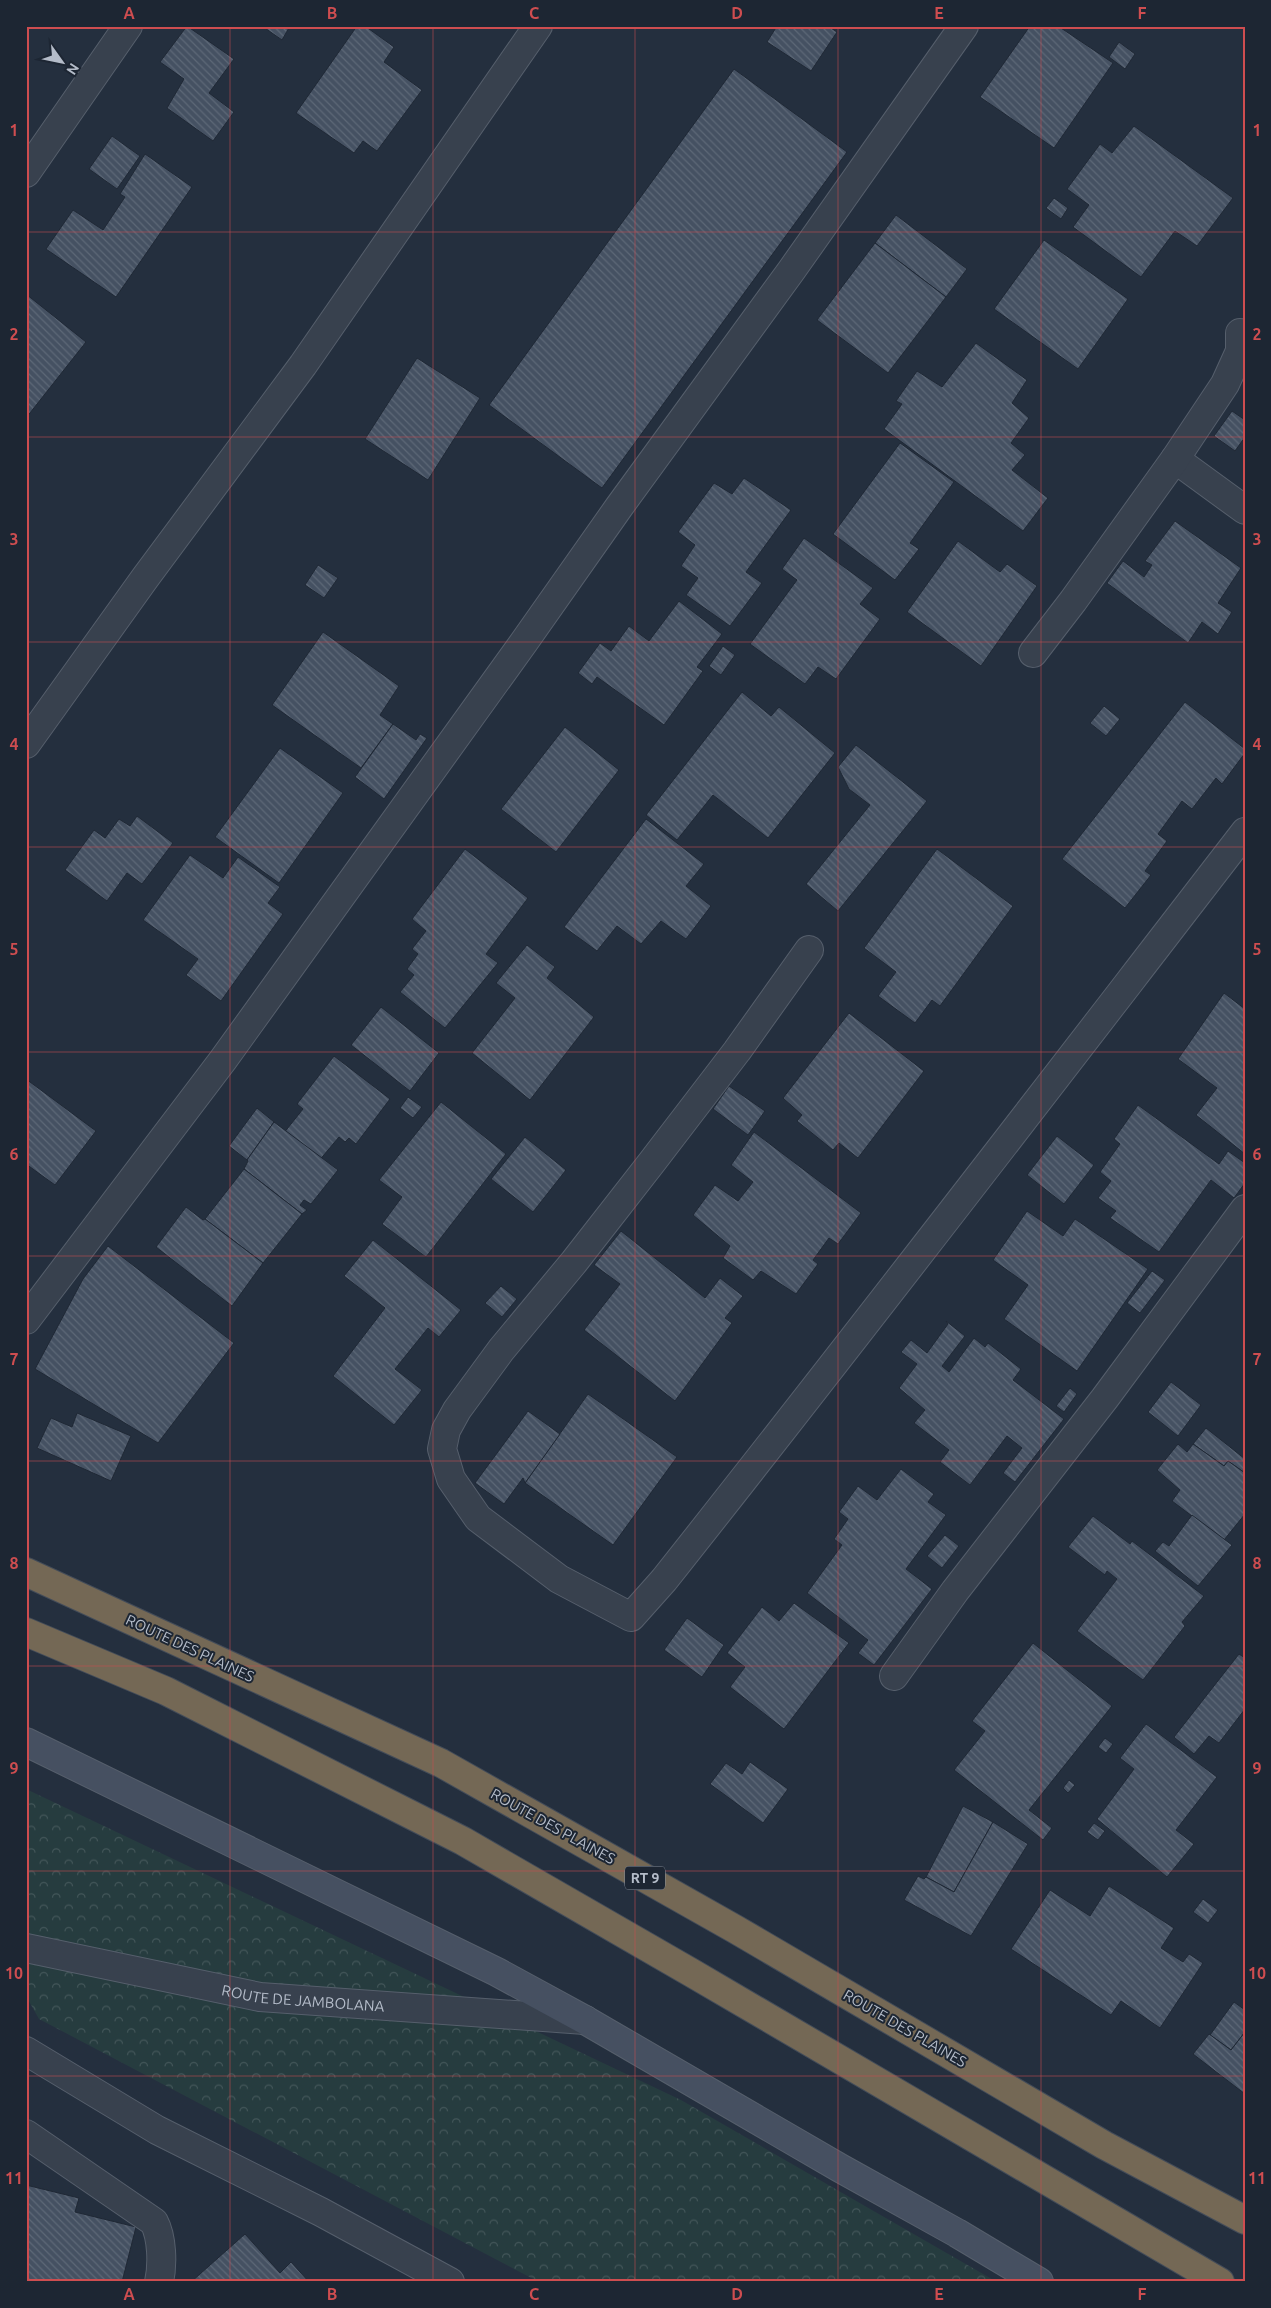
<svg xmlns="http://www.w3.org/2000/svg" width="1271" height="2308" font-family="Ubuntu,sans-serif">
<defs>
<pattern id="forest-crowns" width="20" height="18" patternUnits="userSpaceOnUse" patternTransform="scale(1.25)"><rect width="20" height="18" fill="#263c3f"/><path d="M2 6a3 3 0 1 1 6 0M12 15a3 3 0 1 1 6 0" fill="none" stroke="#435659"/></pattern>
<pattern id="building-back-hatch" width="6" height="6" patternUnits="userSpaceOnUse" patternTransform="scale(1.25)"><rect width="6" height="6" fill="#455162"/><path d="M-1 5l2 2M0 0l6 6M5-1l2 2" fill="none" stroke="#5d6877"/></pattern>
</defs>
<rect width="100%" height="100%" fill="#242f3e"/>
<!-- forest -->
<polygon fill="url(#forest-crowns)" points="26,1789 681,2100 997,2282 539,2282 39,2019 26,1996"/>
<!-- building -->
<g fill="url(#building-back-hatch)" stroke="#1f2835">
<polygon points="187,26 234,59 209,93 234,112 213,141 167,108 184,79 160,62"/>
<polygon points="262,26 290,26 282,40"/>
<polygon points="357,26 365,26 394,47 384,62 422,90 377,151 363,141 354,153 296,113"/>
<polygon points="777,26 828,26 837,32 811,71 767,42"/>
<polygon points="1030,26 1058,26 1113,63 1054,148 980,97"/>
<polygon points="1119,42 1135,54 1125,69 1109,57"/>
<polygon points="734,69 847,152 602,488 489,405"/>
<polygon points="1134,126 1233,198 1197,246 1175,231 1141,277 1073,227 1089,205 1067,189 1100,144 1112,153"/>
<polygon points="112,136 140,156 117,189 89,169"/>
<polygon points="145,154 192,187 116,297 46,249 73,210 103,230 125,197 120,194"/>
<polygon points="1054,198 1068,208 1061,219 1046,208"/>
<polygon points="896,215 967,269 946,297 875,243"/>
<polygon points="1044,240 1128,299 1078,369 994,309"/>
<polygon points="875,243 946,297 888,373 817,320"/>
<polygon points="26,294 86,342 26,418"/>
<polygon points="976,343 1027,380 1012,403 1029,418 1011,443 1025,455 1012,470 1048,498 1023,531 884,429 902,404 896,401 917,371 942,387"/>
<polygon points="417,358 480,398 428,480 365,439"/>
<polygon points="1232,411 1245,420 1245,437 1235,451 1214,436"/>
<polygon points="900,443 954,482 910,543 919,549 895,580 833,534"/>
<polygon points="744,478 791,510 746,572 762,583 730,626 686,595 698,578 681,566 695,545 678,532 714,483 732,494"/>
<polygon points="1175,521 1241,568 1218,603 1232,612 1218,634 1202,622 1188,643 1107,583 1123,561 1144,577 1152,565 1145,561"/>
<polygon points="804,538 873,588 860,604 880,619 836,679 818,667 805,684 750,644 797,580 782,569"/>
<polygon points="958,541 1000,572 1007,564 1037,586 981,666 907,612"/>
<polygon points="318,565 338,578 324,598 305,585"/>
<polygon points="679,601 722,634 697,667 703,671 664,725 597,677 592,684 578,673 600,643 611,651 629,626 649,641"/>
<polygon points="323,632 399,686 380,715 393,724 361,768 272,705"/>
<polygon points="723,646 735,655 721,675 709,666"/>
<polygon points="742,692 771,716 779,707 835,753 768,838 713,795 677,840 646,815"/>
<polygon points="1185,702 1245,749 1245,753 1222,784 1216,778 1192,809 1182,801 1158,834 1167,841 1145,871 1151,875 1125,908 1062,859"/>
<polygon points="1104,706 1120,719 1106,736 1090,723"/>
<polygon points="393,724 416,740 420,734 427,738 384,799 355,777"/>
<polygon points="565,727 619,770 556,852 501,809"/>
<polygon points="856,745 927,801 838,911 806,884 870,805 849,789 838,767"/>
<polygon points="280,748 343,793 279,883 215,837"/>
<polygon points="137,816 173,843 142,884 127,873 107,901 65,870 94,830 105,838 119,819 130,826"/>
<polygon points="646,819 704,864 686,886 711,906 686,939 661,921 641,944 617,926 597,951 564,927"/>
<polygon points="465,849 528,898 486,954 498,963 445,1028 400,992 414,975 407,969 418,954 412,949 426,931 412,919"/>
<polygon points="937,849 1013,906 940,1006 932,1000 915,1023 878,996 896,972 864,948"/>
<polygon points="190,855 223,878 238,857 280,887 268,903 283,914 221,1001 186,975 198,959 143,920"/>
<polygon points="527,945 555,967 547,978 594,1017 530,1100 472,1053 515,998 496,983"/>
<polygon points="1224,993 1245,1009 1245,1154 1196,1115 1217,1088 1178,1059"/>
<polygon points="381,1007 439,1053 410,1091 351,1045"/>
<polygon points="849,1013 924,1071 858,1158 839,1143 833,1150 797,1121 802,1115 783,1098"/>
<polygon points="334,1056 390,1099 356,1144 349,1138 345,1142 339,1137 318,1162 283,1134 303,1109 297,1104"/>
<polygon points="26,1079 96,1131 55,1185 26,1164"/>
<polygon points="729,1086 765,1111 748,1135 713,1109"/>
<polygon points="408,1097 422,1107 413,1118 400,1108"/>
<polygon points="441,1102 506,1154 426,1257 382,1224 402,1197 379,1180"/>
<polygon points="1138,1105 1219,1164 1228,1151 1245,1163 1245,1183 1234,1198 1211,1180 1159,1252 1110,1218 1116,1211 1098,1198 1111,1181 1100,1172 1120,1144 1114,1139"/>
<polygon points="257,1108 274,1122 247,1160 229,1146"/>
<polygon points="274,1122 338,1170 311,1204 304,1200 300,1205 307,1210 302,1214 244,1169 248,1161 247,1160"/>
<polygon points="754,1132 861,1213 838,1244 829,1238 813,1260 818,1264 796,1294 761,1271 753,1280 723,1258 730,1246 693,1215 715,1185 738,1201 753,1182 731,1165"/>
<polygon points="1057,1136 1094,1165 1064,1204 1027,1175"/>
<polygon points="525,1137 566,1170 533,1212 491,1179"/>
<polygon points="244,1169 302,1214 263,1263 205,1219"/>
<polygon points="186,1207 203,1220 205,1219 263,1263 232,1306 156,1247"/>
<polygon points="1027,1211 1063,1236 1075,1219 1148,1269 1077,1371 1004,1319 1028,1285 993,1260"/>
<polygon points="621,1231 705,1298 720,1278 743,1296 725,1318 732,1323 675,1401 584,1330 620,1284 594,1265"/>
<polygon points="373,1240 461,1310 439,1337 428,1328 395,1369 422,1390 394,1425 333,1376 385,1308 344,1276"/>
<polygon points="108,1246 234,1343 158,1443 35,1369 83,1279"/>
<polygon points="1152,1271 1165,1280 1140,1313 1127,1303"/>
<polygon points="501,1286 517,1299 502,1317 485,1303"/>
<polygon points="946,1321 965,1336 942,1366 949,1372 974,1338 985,1347 988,1343 1021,1369 1013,1380 1064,1419 1015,1482 1003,1473 1022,1448 1007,1436 970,1485 940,1462 949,1450 914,1423 925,1410 899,1388 917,1364 901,1352 911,1340 927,1353 948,1324"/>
<polygon points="1171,1382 1201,1405 1178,1436 1148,1412"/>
<polygon points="1070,1388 1077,1394 1064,1412 1056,1406"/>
<polygon points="588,1394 677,1457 613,1545 525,1483"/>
<polygon points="528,1411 560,1434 525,1483 523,1478 504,1504 475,1483"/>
<polygon points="77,1413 131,1436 111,1481 37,1448 51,1418 72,1427"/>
<polygon points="1206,1428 1245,1459 1245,1473 1228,1461 1224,1466 1193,1444"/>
<polygon points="1178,1444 1187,1452 1193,1444 1224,1466 1228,1461 1245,1473 1245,1514 1224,1540 1172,1501 1180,1490 1157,1470"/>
<polygon points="901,1469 934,1494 928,1502 946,1515 906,1569 932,1589 874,1665 858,1653 868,1640 807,1593 842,1545 834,1539 848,1519 839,1512 858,1486 877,1500"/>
<polygon points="1192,1515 1232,1545 1198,1586 1155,1551 1163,1542 1169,1546"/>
<polygon points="1093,1516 1130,1544 1132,1541 1204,1596 1182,1622 1185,1626 1143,1680 1077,1631 1117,1579 1107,1571 1105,1575 1068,1547"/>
<polygon points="945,1535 959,1546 942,1568 927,1556"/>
<polygon points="794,1603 849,1643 784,1729 730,1687 745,1667 727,1653 762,1607 779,1621"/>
<polygon points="687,1618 724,1645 702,1677 664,1650"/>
<polygon points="1033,1643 1112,1706 1029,1810 1052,1828 1043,1840 954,1770 985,1731 972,1721"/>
<polygon points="1239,1654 1245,1658 1245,1709 1219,1743 1209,1736 1194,1754 1174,1737"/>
<polygon points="1146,1724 1217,1777 1176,1830 1194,1844 1167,1877 1097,1819 1134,1769 1120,1758"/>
<polygon points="1105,1738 1113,1744 1106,1753 1098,1747"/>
<polygon points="750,1762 788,1789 763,1823 710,1784 726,1763 742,1774"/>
<polygon points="1069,1780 1075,1785 1068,1793 1063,1788"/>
<polygon points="963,1806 993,1822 954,1892 926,1877"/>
<polygon points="993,1822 1028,1844 971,1936 904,1900 918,1876 924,1879 926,1877 954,1892"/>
<polygon points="1094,1823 1105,1831 1098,1840 1087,1832"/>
<polygon points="1109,1886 1174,1928 1161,1948 1183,1962 1189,1954 1203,1963 1160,2028 1121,2001 1111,2015 1011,1949 1050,1890 1090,1916"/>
<polygon points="1203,1899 1218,1910 1208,1923 1193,1912"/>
<polygon points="1234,2002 1245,2010 1245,2032 1231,2050 1210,2035"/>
<polygon points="1245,2032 1245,2094 1193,2054 1209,2034 1231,2050"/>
<polygon points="26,2185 79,2198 75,2212 136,2227 122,2282 26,2282"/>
<polygon points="245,2234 280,2273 291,2262 309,2282 191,2282"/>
</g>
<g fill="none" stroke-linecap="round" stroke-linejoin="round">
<!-- street casing -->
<g stroke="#565f6c" stroke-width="30">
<g id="street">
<polyline points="26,173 128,26"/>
<polyline points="1175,459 1245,510"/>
<polyline points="1033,653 1073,601 1175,459 1225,384 1240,351 1240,333"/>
<polyline points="26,744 145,578 303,365 538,26"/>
<path d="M 809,950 L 737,1051 L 652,1162 L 574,1262 L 501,1350 L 457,1410 L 446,1430 L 442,1449 L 451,1479 L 478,1518 L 559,1579 L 631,1617 L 664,1580 C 860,1333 1052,1082 1245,832"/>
<polyline points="26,1320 223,1060 524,642 619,507 791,271 964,26"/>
<polyline points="894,1676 955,1591 1105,1398 1245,1209"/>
<path id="s1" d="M 26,1948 L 260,1997 L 585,2020"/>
<polyline points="26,2051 157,2130 321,2212 450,2282"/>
<path d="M 26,2134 L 154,2222 C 162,2237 163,2264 159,2282"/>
</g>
</g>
<!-- secondary casing -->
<g stroke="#565f6c" stroke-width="30">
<polyline id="secondary" points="26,1742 497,1972 585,2020 840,2168 957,2233 1039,2282"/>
</g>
<!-- highway casing -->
<g stroke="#434c59" stroke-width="30">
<g id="highway">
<polyline points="26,1572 441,1763 735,1929 1104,2145 1245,2220"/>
<polyline points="26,1632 166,1691 463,1841 692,1973 1220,2282"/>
</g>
</g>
<!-- street -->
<use href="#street" stroke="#38414e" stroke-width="28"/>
<!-- secondary -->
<use href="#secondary" stroke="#465061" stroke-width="28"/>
<!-- highway -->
<use href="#highway" stroke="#746855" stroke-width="28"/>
</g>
<!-- grid -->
<path fill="none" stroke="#ce4d50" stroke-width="1" stroke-opacity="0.55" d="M 230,26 L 230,2282M 433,26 L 433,2282M 635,26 L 635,2282M 838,26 L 838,2282M 1041,26 L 1041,2282M 26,232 L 1245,232M 26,437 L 1245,437M 26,642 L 1245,642M 26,847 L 1245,847M 26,1052 L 1245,1052M 26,1256 L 1245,1256M 26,1461 L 1245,1461M 26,1666 L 1245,1666M 26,1871 L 1245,1871M 26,2076 L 1245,2076"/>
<g text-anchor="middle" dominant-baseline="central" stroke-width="4" stroke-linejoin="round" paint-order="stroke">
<!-- shield labels -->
<rect fill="#1d2633" stroke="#878f9c" stroke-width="1" x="625" y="1866.5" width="40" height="23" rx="4"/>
<g font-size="14" font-weight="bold" fill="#b4bcc9">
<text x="645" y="1878">RT 9</text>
</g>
<!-- street labels -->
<g font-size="15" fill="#b4bcc9" stroke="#1d2633">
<text transform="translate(190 1648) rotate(25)">ROUTE DES PLAINES</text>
<text transform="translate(553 1826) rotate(29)">ROUTE DES PLAINES</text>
<text stroke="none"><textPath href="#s1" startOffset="282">ROUTE DE JAMBOLANA</textPath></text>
<text transform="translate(905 2028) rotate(30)">ROUTE DES PLAINES</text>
</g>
</g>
<!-- border -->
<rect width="1271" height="2308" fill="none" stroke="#1d2633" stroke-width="55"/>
<!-- north arrow -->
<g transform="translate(62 62) rotate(123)" stroke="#1d2633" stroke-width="4" paint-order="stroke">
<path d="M0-4L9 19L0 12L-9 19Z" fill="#b4bcc9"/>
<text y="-8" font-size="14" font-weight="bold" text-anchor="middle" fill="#b4bcc9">N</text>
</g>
<rect x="28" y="28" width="1216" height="2252" fill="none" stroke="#ce4d50" stroke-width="2"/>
<g font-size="16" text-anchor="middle" font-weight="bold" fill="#ce4d50">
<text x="129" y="19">A</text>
<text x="332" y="19">B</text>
<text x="534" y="19">C</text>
<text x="737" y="19">D</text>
<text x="939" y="19">E</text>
<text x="1142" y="19">F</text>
<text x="14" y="136">1</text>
<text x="1257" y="136">1</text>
<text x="14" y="340">2</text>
<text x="1257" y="340">2</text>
<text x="14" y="545">3</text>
<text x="1257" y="545">3</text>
<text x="14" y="750">4</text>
<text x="1257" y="750">4</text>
<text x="14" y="955">5</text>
<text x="1257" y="955">5</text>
<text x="14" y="1160">6</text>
<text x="1257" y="1160">6</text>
<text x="14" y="1365">7</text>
<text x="1257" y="1365">7</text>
<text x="14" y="1569">8</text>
<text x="1257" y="1569">8</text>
<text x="14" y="1774">9</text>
<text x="1257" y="1774">9</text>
<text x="14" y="1979">10</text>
<text x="1257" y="1979">10</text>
<text x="14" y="2184">11</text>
<text x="1257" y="2184">11</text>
<text x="129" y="2300">A</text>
<text x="332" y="2300">B</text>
<text x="534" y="2300">C</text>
<text x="737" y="2300">D</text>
<text x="939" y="2300">E</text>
<text x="1142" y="2300">F</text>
</g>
</svg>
